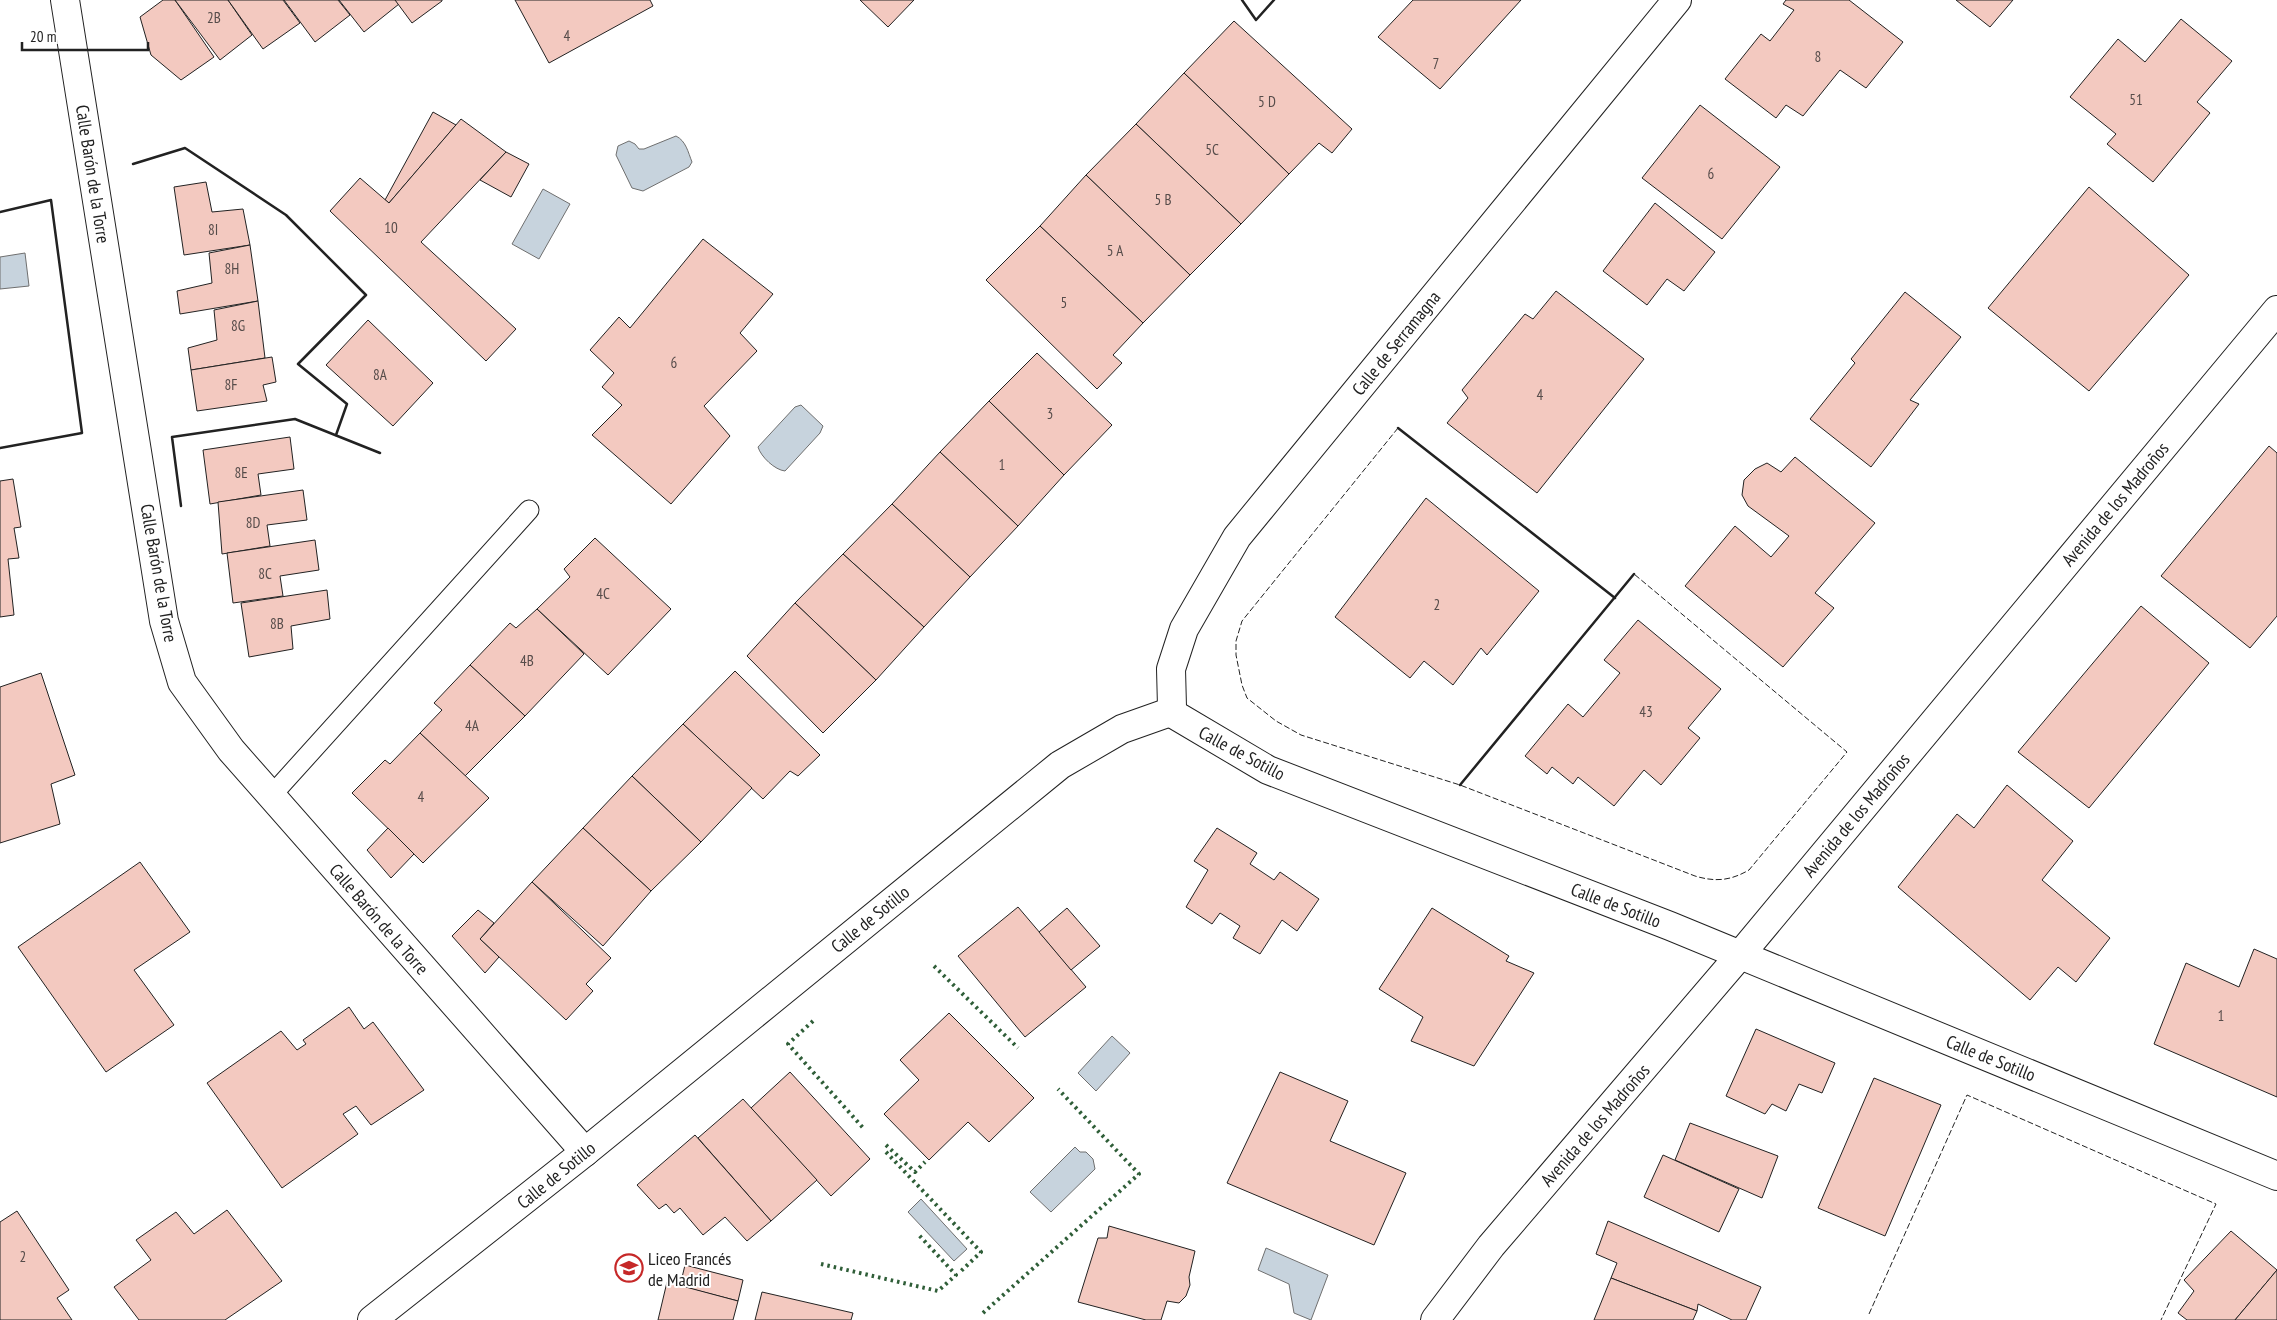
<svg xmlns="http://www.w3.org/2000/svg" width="2277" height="1320" font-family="'PT Sans Narrow',sans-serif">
<rect width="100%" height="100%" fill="#fff"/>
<!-- water -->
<g fill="#c7d3dd" stroke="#6f6f6f">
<path d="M 676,136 C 686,141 688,152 692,162 L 689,167 L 643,191 L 632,188 L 616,155 L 618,146 L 629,141 L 635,144 L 639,149 L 644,149 Z"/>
<polygon points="543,189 570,204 539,259 512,244"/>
<polygon points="25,253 29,286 0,289 0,257"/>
<path d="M 801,405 L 823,426 L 820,433 L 785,471 C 775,470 761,457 758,447 L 795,407 Z"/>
<polygon points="1112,1036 1130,1053 1096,1091 1078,1073"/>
<polygon points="1075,1147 1080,1152 1086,1152 1093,1159 1095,1169 1051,1212 1030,1192"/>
<polygon points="921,1199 967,1249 954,1261 908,1212"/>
<polygon points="1266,1248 1328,1275 1311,1320 1294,1313 1289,1284 1258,1270"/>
</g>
<!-- building -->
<g fill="#f3c9c0" stroke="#222">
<polygon points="163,0 175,0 214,57 181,80 151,55 140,17"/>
<polygon points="175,0 228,0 252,35 220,60"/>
<polygon points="228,0 283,0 300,23 263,49"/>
<polygon points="284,0 338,0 350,15 315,42"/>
<polygon points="339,0 395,0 399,4 364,32"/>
<polygon points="395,0 442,0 442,1 412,23"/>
<polygon points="515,0 650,0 653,6 549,63"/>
<polygon points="860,0 914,0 888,27"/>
<polygon points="1413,0 1521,0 1440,89 1378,37"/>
<polygon points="1786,0 1849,0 1903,42 1866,88 1840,70 1803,116 1786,105 1776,118 1725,79 1761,34 1770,41 1794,10 1783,4"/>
<polygon points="1956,0 2013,0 1990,27"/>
<polygon points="2181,19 2232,61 2197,102 2210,113 2153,182 2107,144 2116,134 2070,97 2118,39 2145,62"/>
<polygon points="1234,21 1352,129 1332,153 1319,143 1289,174 1184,73"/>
<polygon points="1184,73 1289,174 1241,224 1136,124"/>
<polygon points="1700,105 1780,167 1722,239 1642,178"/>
<polygon points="433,112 456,125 389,203 385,200"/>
<polygon points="461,119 506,152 421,242 516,329 486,361 330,211 360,178 389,203"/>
<polygon points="1136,124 1241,224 1190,275 1086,175"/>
<polygon points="506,152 529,164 511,197 480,180"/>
<polygon points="1086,175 1190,275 1143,323 1040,226"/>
<polygon points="206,182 212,212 243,209 250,245 184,255 174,187"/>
<polygon points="2089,187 2189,275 2089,391 1988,308"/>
<polygon points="1655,203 1715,252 1684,291 1667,279 1647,305 1603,271"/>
<polygon points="1040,226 1143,323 1113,355 1122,363 1097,389 986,280"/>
<polygon points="703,239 773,294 740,333 757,351 704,406 730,436 671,504 592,435 622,405 602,387 614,373 590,350 619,317 630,328"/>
<polygon points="250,245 258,301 180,314 177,291 212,283 209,253"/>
<polygon points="1556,291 1644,359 1537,493 1447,423 1468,398 1462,390 1525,314 1533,319"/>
<polygon points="1905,292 1961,337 1910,400 1919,404 1871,467 1810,419 1855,363 1851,359"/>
<polygon points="258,301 265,358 191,370 188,348 217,340 214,310"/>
<polygon points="368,320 433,383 393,426 326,365"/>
<polygon points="1037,353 1112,425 1064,475 989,401"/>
<polygon points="272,357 276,382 263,385 267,401 197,411 191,370"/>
<polygon points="989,401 1064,475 1018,526 940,452"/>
<polygon points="290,437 294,469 258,474 261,495 210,504 203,450"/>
<polygon points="2269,446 2277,453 2277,616 2250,648 2161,576"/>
<polygon points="940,452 1018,526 970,577 892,504"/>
<polygon points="1795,457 1875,523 1815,593 1834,608 1783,667 1685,586 1735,526 1771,557 1789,536 1748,506 1742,495 1744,480 1755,469 1767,463 1781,472"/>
<polygon points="13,479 21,527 14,528 19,558 8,559 14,615 0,617 0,481"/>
<polygon points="303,490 307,520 267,525 270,546 222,554 218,502"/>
<polygon points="1426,498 1539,591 1487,655 1481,648 1453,685 1424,661 1410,678 1335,617"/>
<polygon points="892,504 970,577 924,627 843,554"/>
<polygon points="595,538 671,609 608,675 537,609 570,577 564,569"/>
<polygon points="315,540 319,570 280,576 283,596 233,603 227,553"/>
<polygon points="843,554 924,627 876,680 795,603"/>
<polygon points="327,590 330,619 291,626 293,649 249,657 241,603"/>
<polygon points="795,603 876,680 823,733 747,656"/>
<polygon points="2141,606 2209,663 2089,808 2018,752"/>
<polygon points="537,609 584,654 525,716 470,665 510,623 516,628"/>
<polygon points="1638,620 1721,689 1688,728 1700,738 1661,785 1644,770 1614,806 1578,777 1573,784 1552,767 1547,774 1525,756 1568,704 1583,717 1620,673 1604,660"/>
<polygon points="470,665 525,716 465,776 420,733 442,710 434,703"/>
<polygon points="735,671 820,755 798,776 790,771 763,799 683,724"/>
<polygon points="41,673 75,775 51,784 60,824 0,843 0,687"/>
<polygon points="683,724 752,788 701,842 632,776"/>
<polygon points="420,733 489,798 423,863 352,793 385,760 390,764"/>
<polygon points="632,776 701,842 651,891 583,828"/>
<polygon points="2007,785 2073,841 2042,880 2110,938 2076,982 2058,967 2030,1000 1898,887 1957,814 1974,828"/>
<polygon points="388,828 414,854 391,878 367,850"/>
<polygon points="583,828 651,891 603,946 532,882"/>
<polygon points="1217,828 1257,853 1250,864 1274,880 1280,872 1319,899 1297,931 1282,920 1260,954 1233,938 1240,926 1220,913 1212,924 1186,907 1208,870 1194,861"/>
<polygon points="140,862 190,932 134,970 174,1025 106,1072 18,947"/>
<polygon points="532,882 611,958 586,984 593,991 566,1020 480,939"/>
<polygon points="1018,907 1086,987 1025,1037 958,956"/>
<polygon points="1067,908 1100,946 1071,970 1039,932"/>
<polygon points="1432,908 1509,956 1506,961 1534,973 1474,1066 1411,1041 1423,1017 1379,989"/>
<polygon points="478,910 494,923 480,939 499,957 485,973 452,936"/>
<polygon points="2254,949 2277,959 2277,1097 2154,1044 2186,963 2239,987"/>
<polygon points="349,1007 364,1029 373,1022 424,1090 371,1125 356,1106 343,1114 358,1134 282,1188 207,1083 281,1031 297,1050 306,1044 303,1040"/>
<polygon points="949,1013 1034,1098 989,1142 968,1122 929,1160 884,1114 919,1080 900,1060"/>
<polygon points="1756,1029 1835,1063 1822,1093 1799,1084 1786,1111 1772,1104 1765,1114 1726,1096"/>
<polygon points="790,1072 870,1159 831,1196 751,1108"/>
<polygon points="1280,1072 1348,1101 1330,1141 1406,1173 1374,1245 1227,1183"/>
<polygon points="1874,1078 1941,1105 1885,1236 1818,1208"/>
<polygon points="743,1099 817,1180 771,1221 698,1138"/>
<polygon points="1690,1123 1778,1156 1762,1198 1675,1160"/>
<polygon points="695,1135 771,1221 747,1241 725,1217 703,1235 680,1208 674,1213 666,1204 659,1209 637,1185"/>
<polygon points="1663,1155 1739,1189 1719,1232 1644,1197"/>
<polygon points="227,1210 282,1281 225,1320 139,1320 114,1287 151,1260 136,1240 176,1212 194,1234"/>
<polygon points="17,1211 69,1290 57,1298 72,1320 0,1320 0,1222"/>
<polygon points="1608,1221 1761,1287 1746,1320 1732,1320 1698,1304 1697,1311 1611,1278 1617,1263 1596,1254"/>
<polygon points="1109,1226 1195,1251 1189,1277 1190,1285 1186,1296 1179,1303 1167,1301 1161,1320 1146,1320 1078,1302 1098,1238 1107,1238"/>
<polygon points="2231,1231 2277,1270 2235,1320 2187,1320 2178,1313 2194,1291 2184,1280"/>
<polygon points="685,1265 743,1280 738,1301 680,1286"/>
<polygon points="2277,1270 2277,1320 2235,1320"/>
<polygon points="1611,1278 1697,1311 1693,1320 1594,1320"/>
<polygon points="667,1282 738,1301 733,1320 658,1320"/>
<polygon points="762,1292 853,1313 851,1320 755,1320"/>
</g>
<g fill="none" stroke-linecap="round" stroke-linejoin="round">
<!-- service casing -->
<g stroke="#222" stroke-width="21">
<polyline id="service" points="271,796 529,510"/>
</g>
<!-- minor casing -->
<g stroke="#222" stroke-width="30">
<g id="minor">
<polyline points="65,0 164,621 182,682 231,750 585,1152"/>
<polyline points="1170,712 1268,770 1670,926 2277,1176"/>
<polyline points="1170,712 1172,707 1171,669 1184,629 1237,537 1677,0"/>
<polyline points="372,1320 585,1152 1060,765 1122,729 1170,712"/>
</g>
</g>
<!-- tertiary casing -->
<g stroke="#222" stroke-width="30">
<polyline id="tertiary" points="1435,1320 1491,1246 1740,955 2277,310"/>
</g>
<!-- service -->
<use href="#service" stroke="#fff" stroke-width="19"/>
<!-- minor -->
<use href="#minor" stroke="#fff" stroke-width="28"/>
<!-- tertiary -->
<use href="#tertiary" stroke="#fff" stroke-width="28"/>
<!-- hedge -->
<g stroke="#2f5e38" stroke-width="4" stroke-dasharray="2.5 4" stroke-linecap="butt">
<polyline points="934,966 1018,1048"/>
<polyline points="813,1021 788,1044 865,1130"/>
<polyline points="886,1145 915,1172 925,1162"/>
<polyline points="886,1152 981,1252 960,1272"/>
<polyline points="821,1264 938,1291 956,1275 917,1233"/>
<polyline points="983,1313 1139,1174 1058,1089"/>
</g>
<!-- fence -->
<g stroke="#222" stroke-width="1" stroke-dasharray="6 2.5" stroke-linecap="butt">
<path d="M 1398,428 L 1242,621 L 1236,641 L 1236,655 L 1242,685 L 1247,698 L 1276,721 L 1301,735 L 1460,785 L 1695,876 C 1715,882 1730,881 1749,870 L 1847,752 L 1634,574"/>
<polyline points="1869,1314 1967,1095 2216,1204 2161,1320"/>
</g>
<!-- wall -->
<g stroke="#222" stroke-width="2.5">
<polyline points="1242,0 1256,20 1274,0"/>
<polyline points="133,164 185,148 286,215 366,295 298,364 347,404 336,435"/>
<polyline points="0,212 51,200 82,433 0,448"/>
<polyline points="1398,428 1615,598"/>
<polyline points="181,506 172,437 295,419 380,453"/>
<polyline points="1460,785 1634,574"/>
</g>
</g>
<!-- icons -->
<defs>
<g id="school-ring" transform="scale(1.4375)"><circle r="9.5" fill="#fff" stroke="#c62828" stroke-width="1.5"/><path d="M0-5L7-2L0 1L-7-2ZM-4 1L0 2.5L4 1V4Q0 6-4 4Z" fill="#c62828"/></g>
</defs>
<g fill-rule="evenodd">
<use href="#school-ring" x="629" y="1268"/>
</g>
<g text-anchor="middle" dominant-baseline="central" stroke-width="4" stroke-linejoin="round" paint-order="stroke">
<!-- number labels -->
<g font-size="15" fill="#564c4a">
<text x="214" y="17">2B</text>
<text x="567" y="35">4</text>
<text x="1818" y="56">8</text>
<text x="1436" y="63">7</text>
<text x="2136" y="99">51</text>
<text x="1267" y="101">5 D</text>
<text x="1212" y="149">5C</text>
<text x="1711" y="173">6</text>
<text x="1163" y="199">5 B</text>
<text x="391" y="227">10</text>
<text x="213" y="229">8I</text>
<text x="1115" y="250">5 A</text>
<text x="232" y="268">8H</text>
<text x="1064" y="302">5</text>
<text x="238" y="325">8G</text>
<text x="674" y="362">6</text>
<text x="380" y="374">8A</text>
<text x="231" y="384">8F</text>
<text x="1540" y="394">4</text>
<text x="1050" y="413">3</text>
<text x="1002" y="464">1</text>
<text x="241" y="472">8E</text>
<text x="253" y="522">8D</text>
<text x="265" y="573">8C</text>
<text x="603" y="593">4C</text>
<text x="1437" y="604">2</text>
<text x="277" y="623">8B</text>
<text x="527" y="660">4B</text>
<text x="1646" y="711">43</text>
<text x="472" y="725">4A</text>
<text x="421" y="796">4</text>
<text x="2221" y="1015">1</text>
<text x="23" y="1256">2</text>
</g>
<!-- street labels -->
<g font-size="18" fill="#222" stroke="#fff">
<text transform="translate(93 174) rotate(81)">Calle Barón de la Torre</text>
<text transform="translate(1396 343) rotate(-51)">Calle de Serramagna</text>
<text transform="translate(2115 504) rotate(-50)">Avenida de los Madroños</text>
<text transform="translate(159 573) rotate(80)">Calle Barón de la Torre</text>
<text transform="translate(1242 753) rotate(28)">Calle de Sotillo</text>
<text transform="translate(1856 815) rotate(-50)">Avenida de los Madroños</text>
<text transform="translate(1616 905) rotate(21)">Calle de Sotillo</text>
<text transform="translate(379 919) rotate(49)">Calle Barón de la Torre</text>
<text transform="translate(870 919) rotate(-39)">Calle de Sotillo</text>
<text transform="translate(1991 1058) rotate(22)">Calle de Sotillo</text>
<text transform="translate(1595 1125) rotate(-49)">Avenida de los Madroños</text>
<text transform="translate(556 1175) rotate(-39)">Calle de Sotillo</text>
</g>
<!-- poi labels -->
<g font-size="18" fill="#222" stroke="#fff" text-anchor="start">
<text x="648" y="1258">Liceo Francés<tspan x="648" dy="21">de Madrid</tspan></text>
</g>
</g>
<!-- scale -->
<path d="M22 42v8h126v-8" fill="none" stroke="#222222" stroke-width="2.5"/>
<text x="30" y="42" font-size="15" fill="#222222" stroke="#ffffff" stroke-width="4" paint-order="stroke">20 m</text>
</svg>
